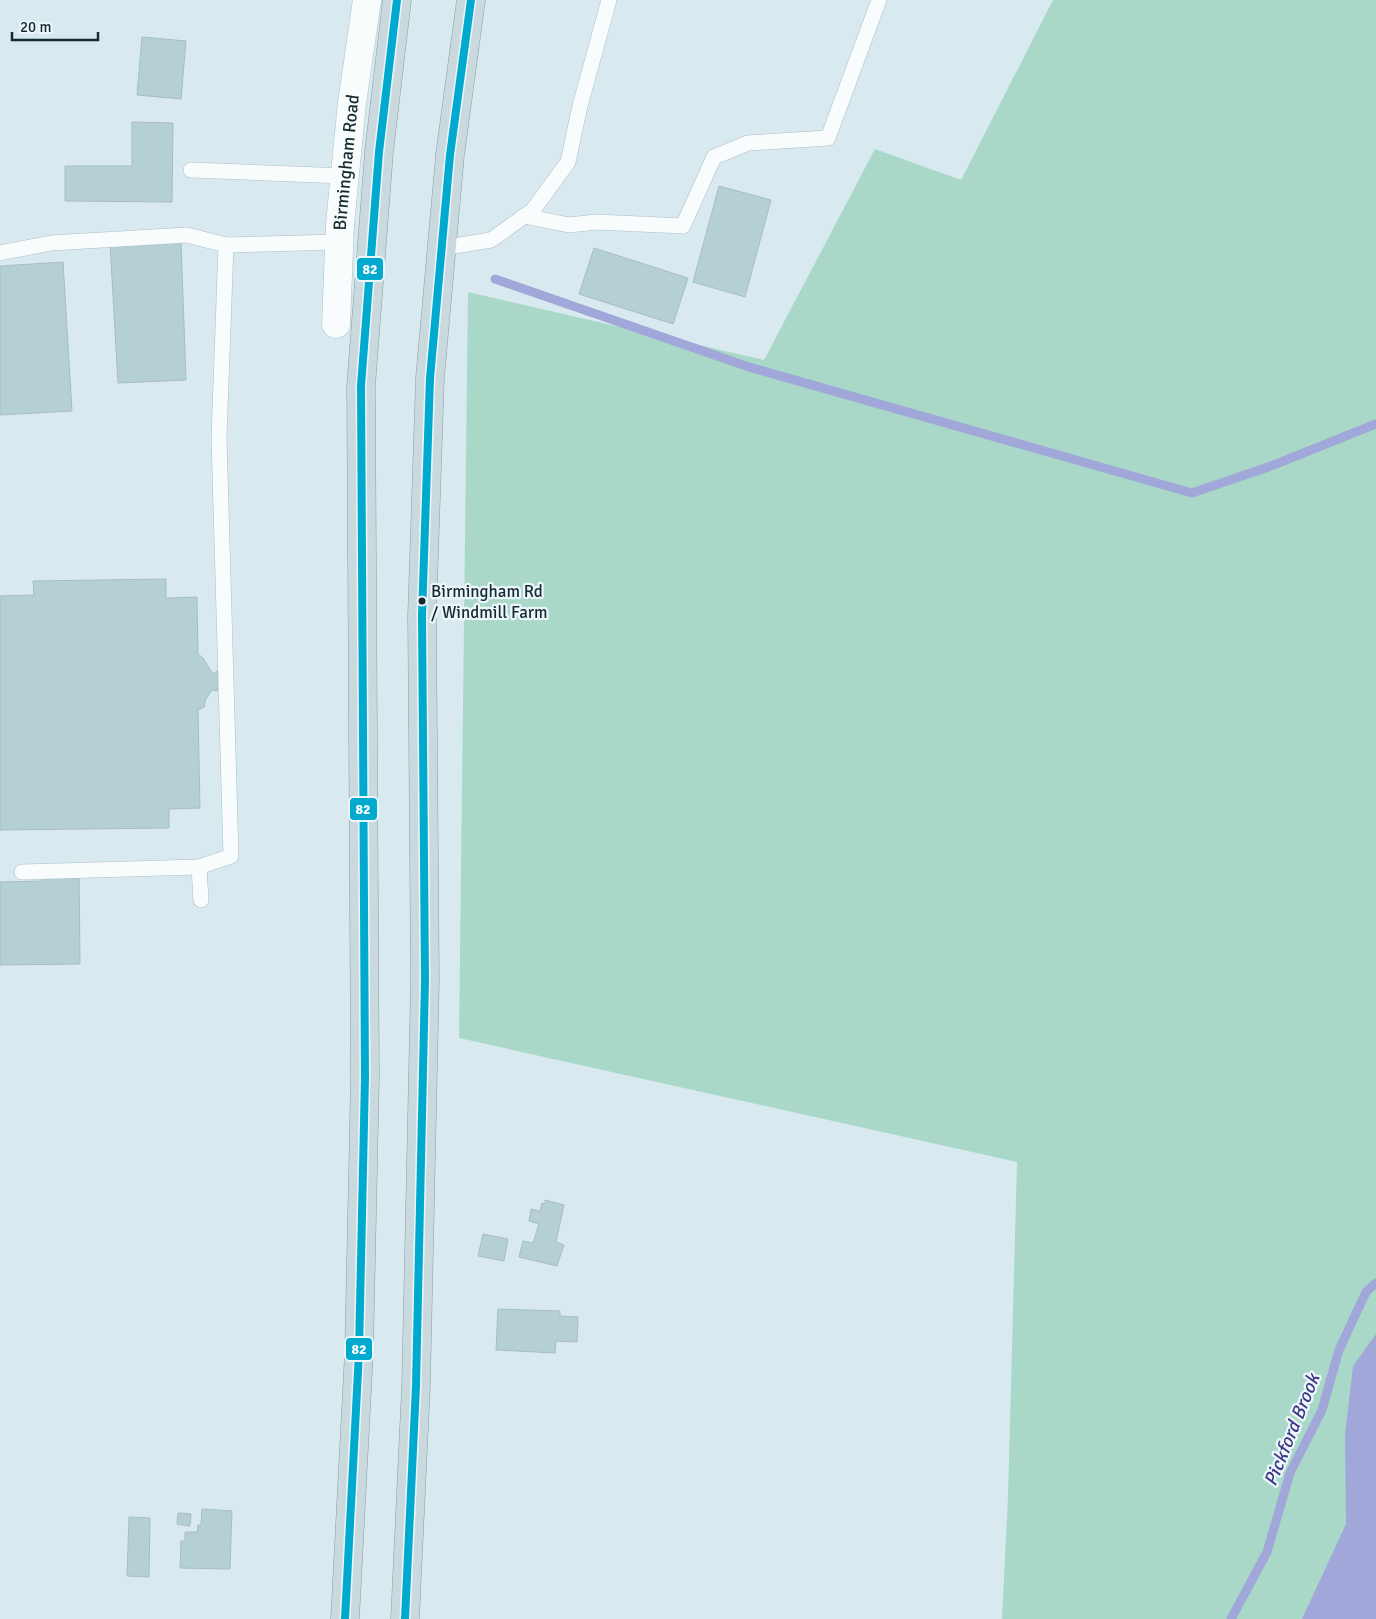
<svg xmlns="http://www.w3.org/2000/svg" width="1376" height="1619" font-family="Signika,sans-serif">
<rect width="100%" height="100%" fill="#d8eaf0"/>
<!-- green -->
<polygon fill="#a9d8c9" points="1053,0 1376,0 1376,1619 1002,1619 1008,1497 1017,1162 459,1038 468,292 764,360 875,149 961,180"/>
<!-- water -->
<polygon fill="#a1a7d8" points="1376,1334 1376,1619 1302,1619 1346,1524 1345,1435 1353,1366"/>
<g fill="none" stroke-linecap="round" stroke-linejoin="round">
<!-- stream -->
<g stroke="#a1a7d8" stroke-width="9">
<polyline points="495,279 749,367 1192,493 1271,466 1376,424"/>
<polyline points="1231,1619 1267,1552 1290,1473 1322,1410 1339,1350 1366,1292 1376,1283"/>
</g>
</g>
<!-- building -->
<g fill="#b4d0d4" stroke="#a9bdc1">
<polygon points="142,37 186,41 181,99 137,95"/>
<polygon points="132,122 173,123 172,202 65,201 65,166 132,166"/>
<polygon points="719,186 771,200 745,297 693,282"/>
<polygon points="181,241 186,380 118,383 110,243"/>
<polygon points="594,248 688,278 673,324 579,294"/>
<polygon points="63,262 72,411 0,415 0,266"/>
<polygon points="166,579 166,598 197,597 198,654 203,658 213,674 219,670 220,682 217,691 212,690 206,699 204,707 198,710 200,808 169,809 169,828 0,830 0,596 34,595 33,581"/>
<polygon points="79,867 80,964 0,965 0,882 42,881 41,868"/>
<polygon points="545,1200 564,1205 556,1242 564,1245 557,1266 519,1257 523,1241 533,1243 539,1224 529,1221 531,1209 540,1211 542,1203 545,1204"/>
<polygon points="483,1234 508,1239 504,1261 478,1256"/>
<polygon points="498,1309 560,1311 560,1316 578,1317 577,1342 556,1341 555,1353 496,1350"/>
<polygon points="202,1509 232,1511 230,1569 180,1568 181,1541 185,1541 185,1532 197,1532 198,1525 201,1525"/>
<polygon points="178,1513 191,1514 190,1526 177,1524"/>
<polygon points="129,1517 150,1518 149,1577 127,1576"/>
</g>
<g fill="none" stroke-linecap="round" stroke-linejoin="round">
<!-- service casing -->
<g stroke="#adbfc6" stroke-width="16">
<g id="service">
<polyline points="191,170 345,176"/>
<polyline points="524,216 569,225 596,222 683,226 714,157 748,143 828,138 879,0"/>
<polyline points="442,248 491,240 533,210 568,162 580,106 609,0"/>
<polyline points="0,253 51,243 187,235 226,245 339,242"/>
<polyline points="22,872 199,867"/>
<polyline points="201,900 199,867 231,856 219,438 226,245"/>
</g>
</g>
<!-- minor casing -->
<g stroke="#adbfc6" stroke-width="29">
<g id="minor">
<path id="s1" d="M 336,324 L 340,224 L 352,103 L 367,0"/>
</g>
</g>
<!-- trunk casing -->
<g stroke="#849fa6" stroke-width="29">
<g id="trunk">
<polyline points="345,1619 359,1352 365,1077 361,386 379,152 397,0"/>
<polyline points="405,1619 416,1386 425,980 422,616 430,378 450,155 471,0"/>
</g>
</g>
<!-- service -->
<use href="#service" stroke="#f9fcfd" stroke-width="15"/>
<!-- minor -->
<use href="#minor" stroke="#f9fcfd" stroke-width="28"/>
<!-- trunk -->
<use href="#trunk" stroke="#cad9de" stroke-width="28"/>
<!-- bus-1 casing -->
<g stroke="#edf7fb" stroke-width="11">
<g id="bus-1">
<polyline points="345,1619 359,1352 365,1077 361,386 379,152 397,0"/>
<polyline points="405,1619 416,1386 425,980 422,616 430,378 450,155 471,0"/>
</g>
</g>
<!-- bus-1 -->
<use href="#bus-1" stroke="#00a9ce" stroke-width="8"/>
</g>
<!-- markers -->
<circle fill="#152a32" stroke="#edf7fb" stroke-width="2" cx="422" cy="601" r="4.5"/>
<g text-anchor="middle" dominant-baseline="central" stroke-width="4.5" stroke-linejoin="round" paint-order="stroke">
<!-- bus labels -->
<g font-size="17" fill="#152a32" stroke="#edf7fb" text-anchor="start">
<text x="431" y="591">Birmingham Rd<tspan x="431" dy="21">/ Windmill Farm</tspan></text>
</g>
<!-- street labels -->
<g font-size="18" fill="#152a32" stroke="#edf7fb">
<text stroke="none"><textPath href="#s1" startOffset="162">Birmingham Road</textPath></text>
</g>
<!-- water labels -->
<g font-size="19" font-style="italic" fill="#3e3585" stroke="#edf7fb">
<text transform="translate(1292 1430) rotate(-68)">Pickford Brook</text>
</g>
</g>
<g stroke="#edf7fb" stroke-width="2">
<rect x="356" y="257" width="28" height="24" rx="5" fill="#00a9ce"/>
<rect x="349" y="797" width="29" height="24" rx="5" fill="#00a9ce"/>
<rect x="345" y="1337" width="28" height="24" rx="5" fill="#00a9ce"/>
</g>
<g font-size="14" text-anchor="middle" font-weight="bold" fill="#fff">
<text x="370" y="274">82</text>
<text x="363" y="814">82</text>
<text x="359" y="1354">82</text>
</g>
<!-- scale -->
<path d="M12 32v8h86v-8" fill="none" stroke="#152a32" stroke-width="2.5"/>
<text x="20" y="32" font-size="15" fill="#152a32" stroke="#edf7fb" stroke-width="4" paint-order="stroke">20 m</text>
</svg>
